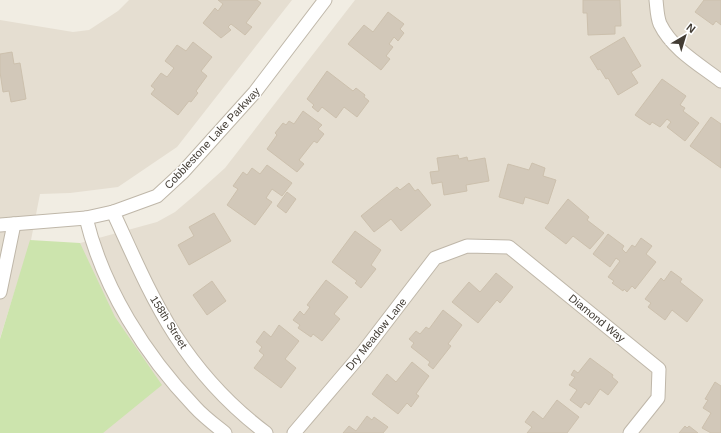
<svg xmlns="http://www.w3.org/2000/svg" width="721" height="433" font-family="Helvetica,sans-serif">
<rect width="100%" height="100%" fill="#f1ede3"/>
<!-- residential -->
<g fill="#e5ded1">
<polygon points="129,0 292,0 177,147 118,187 70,193 40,194 31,240 0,338 0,20 73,32 89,30 118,11"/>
<polygon points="355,0 721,0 721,433 81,433 73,245 157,222 175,212 195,195 225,168"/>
</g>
<!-- green -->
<polygon fill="#cce4ad" points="30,240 80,243 115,317 162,385 103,433 0,433 0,339"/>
<!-- building -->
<g fill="#d2c8b9" stroke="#ccc0ad">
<polygon points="218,0 257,0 261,3 246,23 252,27 245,35 231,24 228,27 231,30 221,38 203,23 215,8 218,11 223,4"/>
<polygon points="583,0 620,0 621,26 615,26 615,34 588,35 587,13 583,13"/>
<polygon points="704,0 721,0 721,25 716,21 713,25 695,12"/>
<polygon points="388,12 404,24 400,29 404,33 398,41 394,37 389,44 393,47 386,56 390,59 381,70 348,44 364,25 373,32"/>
<polygon points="624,37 641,66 631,72 638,83 618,95 608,78 606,79 600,69 598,70 590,57"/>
<polygon points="193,42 212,57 201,71 207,76 196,91 198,93 191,102 189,101 178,115 151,94 155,89 151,86 161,73 167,77 174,68 165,61 177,45 186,51"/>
<polygon points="12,52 14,64 20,63 26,99 11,102 9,91 3,92 0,72 0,54"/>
<polygon points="327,71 353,91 356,88 365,95 364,97 369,101 357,117 344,107 336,118 322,107 318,112 312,107 314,105 307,99"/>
<polygon points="662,79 686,96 680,105 685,108 683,111 699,123 685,141 667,127 671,122 667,119 660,127 652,122 650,125 635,115"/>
<polygon points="303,111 322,125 318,129 324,134 317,143 314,141 299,160 304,164 297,172 267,149 277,135 275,133 283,123 286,125 289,121 294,124"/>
<polygon points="711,117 721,124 721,168 690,146"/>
<polygon points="458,155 459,159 467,157 468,161 485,158 489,181 466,185 467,191 444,195 442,182 432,184 430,172 439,171 437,158"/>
<polygon points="532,163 545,168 543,176 556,180 548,204 525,197 523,204 499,197 508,164 529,170"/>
<polygon points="267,165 292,183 282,196 272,189 266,198 272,202 255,225 227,205 238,189 233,186 243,172 247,175 252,168 260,174"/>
<polygon points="409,183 415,191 418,189 431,205 401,231 391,219 374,232 361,216 397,187 400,190"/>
<polygon points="287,192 296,199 286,213 277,206"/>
<polygon points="568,199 589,217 587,220 604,233 590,249 573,236 566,244 545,228"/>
<polygon points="214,213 231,241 189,265 178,245 194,236 189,227"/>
<polygon points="355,231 381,250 371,265 376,269 361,288 355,283 357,281 332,262"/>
<polygon points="608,234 624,246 622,249 626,253 632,245 635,247 641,238 652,246 646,254 656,262 635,289 632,286 627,292 624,289 623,291 612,283 614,281 608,277 620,261 616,258 610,267 593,254"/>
<polygon points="671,271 682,279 680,282 703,300 687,322 672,310 665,320 648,307 651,303 645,299 661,278 664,281"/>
<polygon points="496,273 513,287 500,303 497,300 478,323 452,302 469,282 480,292"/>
<polygon points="326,280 348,297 334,314 340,319 322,341 313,334 311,337 298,328 300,325 293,320 300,311 304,315 310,307 307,305"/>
<polygon points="212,281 226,301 207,315 193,295"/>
<polygon points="443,310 462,325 448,344 451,346 433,369 428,365 430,362 411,347 414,343 409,339 416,331 420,334 426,327 429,329"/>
<polygon points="279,325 299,341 285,359 296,368 281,388 254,368 264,355 259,351 262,347 256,342 264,331 271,337"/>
<polygon points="590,358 613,375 612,377 618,382 608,395 600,389 589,405 585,402 581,408 570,400 577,390 569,385 575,377 571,375 574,370 578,373"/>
<polygon points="412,362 429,376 416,394 419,396 411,407 407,403 398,414 372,394 387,374 396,382"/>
<polygon points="715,382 721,386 721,433 711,433 702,428 711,413 703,408 708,400 705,399"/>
<polygon points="557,400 579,417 567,433 527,433 532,427 525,422 533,411 543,419"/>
<polygon points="367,416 372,420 374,417 388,427 383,433 343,433 349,426 356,431"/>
<polygon points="685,426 687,428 689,426 698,433 679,433"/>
</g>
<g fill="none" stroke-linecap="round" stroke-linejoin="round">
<!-- minor casing -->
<g stroke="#bfb7a9" stroke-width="15">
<g id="minor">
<path d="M 656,0 C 657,8 657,17 660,24 C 672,49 700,65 721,81"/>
<path d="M 113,212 C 132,253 150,296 175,335 C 199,372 230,406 266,433"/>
<path d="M 86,218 C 103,288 145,355 195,407 C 204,417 215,425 225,433"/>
<polyline points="0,225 86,218 113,212 157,196 183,172 255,92 325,0"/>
<polyline points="0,292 14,224"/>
<polyline points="294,433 363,352 435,258 467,246 509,247 659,369 658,398 630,433"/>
</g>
</g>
<!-- minor -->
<use href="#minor" stroke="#fff" stroke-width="13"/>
</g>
<g text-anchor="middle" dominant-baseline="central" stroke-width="3" stroke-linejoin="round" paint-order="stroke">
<!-- street labels -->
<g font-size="11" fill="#423c34" stroke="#fff">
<text transform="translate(212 138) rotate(-47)">Cobblestone Lake Parkway</text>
<text transform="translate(597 318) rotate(39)">Diamond Way</text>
<text transform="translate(169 322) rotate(58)">158th Street</text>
<text transform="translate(376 334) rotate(-51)">Dry Meadow Lane</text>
</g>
</g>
<!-- north arrow -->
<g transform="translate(685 36) rotate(38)" stroke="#ffffff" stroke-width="3" paint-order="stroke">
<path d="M0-3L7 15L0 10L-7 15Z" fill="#423c34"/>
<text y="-6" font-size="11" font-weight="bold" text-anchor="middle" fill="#423c34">N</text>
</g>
</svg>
